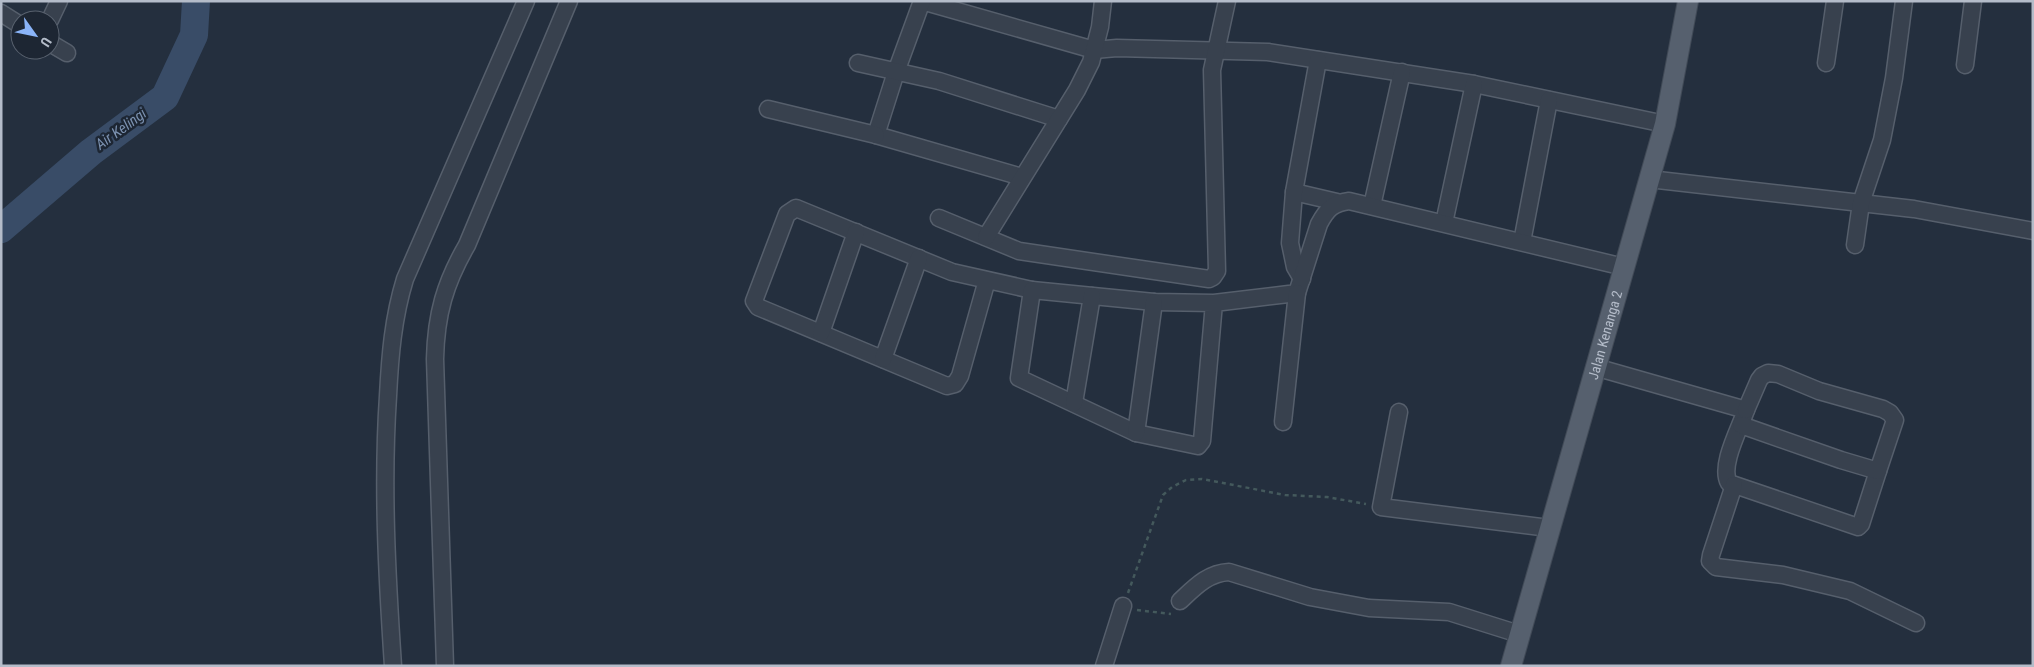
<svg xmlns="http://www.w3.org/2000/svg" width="2034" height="667" font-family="'Roboto Condensed',sans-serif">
<rect width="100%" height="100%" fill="#242f3e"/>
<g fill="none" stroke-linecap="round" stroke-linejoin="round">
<!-- river -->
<polyline stroke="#394c67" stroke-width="28" points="1,229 91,152 165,97 194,35 196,1"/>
<!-- minor casing -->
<g stroke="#565f6c" stroke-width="19">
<g id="minor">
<polyline points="922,1 1094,50 1117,48 1268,52 1474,84 1665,124"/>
<polyline points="922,1 896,72 876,135 1022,177"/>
<polyline points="1,13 20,25"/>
<polyline points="50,20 59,1"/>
<polyline points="50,43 67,53"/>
<polyline points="858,63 939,81 1059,119"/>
<polyline points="1826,63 1835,1"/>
<polyline points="1965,65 1973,1"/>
<polyline points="768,109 876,135"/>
<polyline points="1649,179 1914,209 2033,231"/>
<polyline points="1294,192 1337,202"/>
<polyline points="1372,206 1402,72"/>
<polyline points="939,218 1019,251 1209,279 1213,277 1217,271 1212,70 1227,1"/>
<polyline points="1444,223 1474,84"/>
<polyline points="986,237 1077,90 1091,62 1100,27 1103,1"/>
<polyline points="1522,242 1549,100"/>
<polyline points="1855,245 1861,203 1882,140 1894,78 1904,1"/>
<polyline points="1302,279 1295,267 1290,243 1294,192 1318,60"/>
<polyline points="987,280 960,376 955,384 947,386 758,307 754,301 787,214 796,208 952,272 1032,290"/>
<path d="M 1214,303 L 1202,441 L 1198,446 L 1136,433 L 1019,378 L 1032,290 L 1154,302 L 1214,303 L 1297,293 L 1319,224 C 1327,209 1333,203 1349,201 L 1624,267"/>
<polyline points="821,333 856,232"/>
<polyline points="883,359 919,258"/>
<path d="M 1595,367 L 1746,410 C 1740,428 1719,466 1729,483 L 1858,527 L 1861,524 L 1878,471"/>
<polyline points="1074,403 1092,296"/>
<polyline points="1399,412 1381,507 1549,528"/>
<polyline points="1283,422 1297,293"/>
<polyline points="1741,425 1841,460 1878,471 1895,420 1890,413 1883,409 1819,391 1778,374 1768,373 1762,376 1759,380 1746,410"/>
<polyline points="1136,433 1154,302"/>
<polyline points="1734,485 1711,555 1710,561 1716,567 1783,575 1850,591 1916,623"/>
<path d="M 1180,601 C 1195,587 1208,573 1229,572 L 1310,597 L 1369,608 L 1449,612 L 1519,634"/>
<path d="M 393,666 C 387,576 382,486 388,396 C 390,356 393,318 405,279 L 526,1"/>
<path d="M 445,666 L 435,359 C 436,314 445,283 467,245 L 569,1"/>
<polyline points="1104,666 1123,606"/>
</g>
</g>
<!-- major casing -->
<g stroke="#414a57" stroke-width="22">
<g id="major">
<path id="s1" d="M 1511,666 L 1665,124 L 1688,1"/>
</g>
</g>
<!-- path -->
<g stroke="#44595c" stroke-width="2.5" stroke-dasharray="4 4" stroke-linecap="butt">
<polyline points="1128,593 1163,495 1172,487 1186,480 1202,479 1285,495 1327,497 1366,504"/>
<polyline points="1137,610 1171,614"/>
</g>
<!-- minor -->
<use href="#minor" stroke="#38414e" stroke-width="16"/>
<!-- major -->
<use href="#major" stroke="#56606e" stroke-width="20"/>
</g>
<g text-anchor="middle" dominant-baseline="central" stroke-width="5" stroke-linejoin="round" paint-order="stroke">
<!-- street labels -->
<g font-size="14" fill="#b4bcc9" stroke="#1d2633">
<text stroke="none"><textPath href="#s1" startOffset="344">Jalan Kenanga 2</textPath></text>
</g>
<!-- water labels -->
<g font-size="15" font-style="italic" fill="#7c92b1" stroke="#1d2633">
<text transform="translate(121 129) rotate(-36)">Air Kelingi</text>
</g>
</g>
<!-- border -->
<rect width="2034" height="667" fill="none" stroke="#b4bcc9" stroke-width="5"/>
<!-- north arrow -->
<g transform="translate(35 35) rotate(123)"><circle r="24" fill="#1d2633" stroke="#59626f"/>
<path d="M0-4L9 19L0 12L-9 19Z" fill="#8ab4f8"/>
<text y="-8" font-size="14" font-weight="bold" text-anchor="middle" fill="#b4bcc9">U</text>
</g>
</svg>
